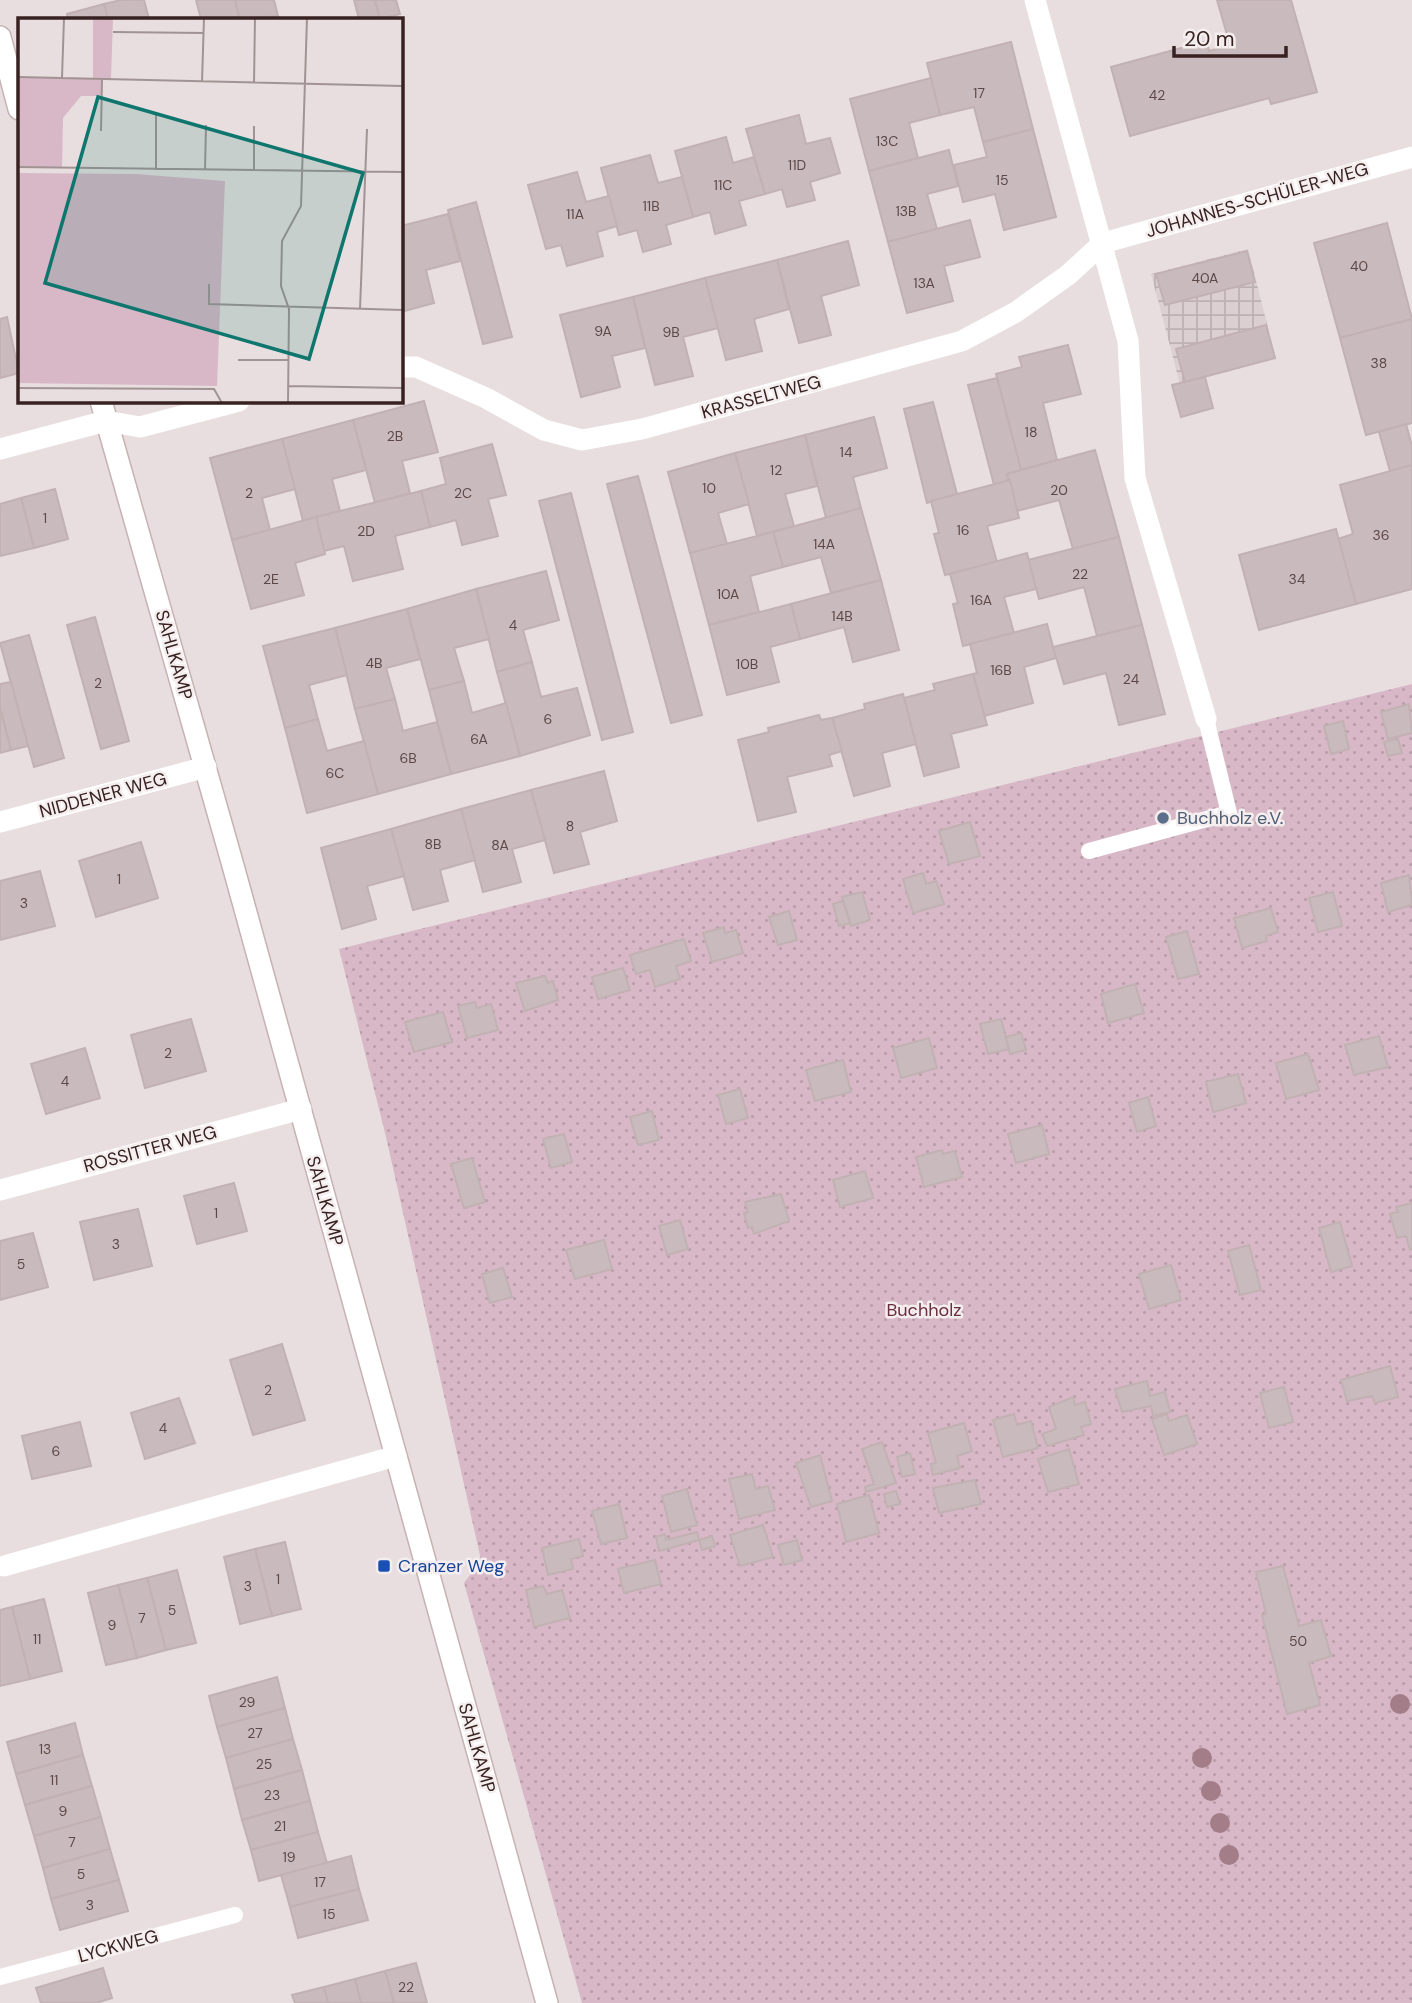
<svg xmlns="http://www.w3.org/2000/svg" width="1412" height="2003" font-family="'DM Sans',sans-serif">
<defs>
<pattern id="industrial-grid" width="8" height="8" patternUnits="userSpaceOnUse" patternTransform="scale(1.75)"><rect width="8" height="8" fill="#dccfd1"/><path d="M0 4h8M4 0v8" fill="none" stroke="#bdb1b3"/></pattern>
<pattern id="garden-dots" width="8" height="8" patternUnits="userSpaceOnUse" patternTransform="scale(1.75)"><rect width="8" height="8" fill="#d8b8c6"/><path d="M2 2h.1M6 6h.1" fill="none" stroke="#ba9eaa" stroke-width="1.8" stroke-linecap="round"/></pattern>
</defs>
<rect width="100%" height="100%" fill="#e8dedf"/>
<!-- industrial -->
<polygon fill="url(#industrial-grid)" points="1248,249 1276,359 1180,384 1151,274"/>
<!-- garden -->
<polygon fill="url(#garden-dots)" points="1412,684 1412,2003 582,2003 464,1583 481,1560 386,1137 339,949"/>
<!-- building -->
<g fill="#c9bbbd" stroke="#c1b1b3" stroke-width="2">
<polygon points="121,0 144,0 149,19 108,19 104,4"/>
<polygon points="196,0 235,0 240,19 201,19"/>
<polygon points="235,0 274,0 278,16 240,19"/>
<polygon points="354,0 375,0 380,19 359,19"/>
<polygon points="375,0 396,0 400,14 380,19"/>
<polygon points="1217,0 1291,0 1317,92 1271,104 1269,98 1130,136 1111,67 1207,41 1209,51 1230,45"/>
<polygon points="104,4 108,19 68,19 67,14"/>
<polygon points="1011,42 1033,129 983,142 974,107 940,115 927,63"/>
<polygon points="931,78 940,115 909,123 918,158 869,171 850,99"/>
<polygon points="799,115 806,144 830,138 840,173 810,182 815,200 787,207 782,189 765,194 746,129"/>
<polygon points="1033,129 1056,217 1004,230 995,194 963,202 954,165 987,157 983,142"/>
<polygon points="726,137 733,163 754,157 765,194 739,201 746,225 715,234 710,212 693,217 675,151"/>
<polygon points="949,150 958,186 927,194 937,229 888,242 869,171"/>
<polygon points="650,155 658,183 682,177 693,217 666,225 671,244 643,252 637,230 619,235 601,168"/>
<polygon points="577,172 586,202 609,196 617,226 597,232 603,256 567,266 561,245 546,249 528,185"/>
<polygon points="476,202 512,337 483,344 448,210"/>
<polygon points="448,214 460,261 426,270 434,303 401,312 401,226"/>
<polygon points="970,220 980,257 944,266 953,301 907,313 888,242"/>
<polygon points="1387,223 1412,319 1340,338 1314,243"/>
<polygon points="848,241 859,285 821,296 831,335 799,343 777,260"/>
<polygon points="1247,251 1255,282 1165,305 1156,274"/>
<polygon points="777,260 789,309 754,319 762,351 726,360 705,278"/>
<polygon points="705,278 718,328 683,337 693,376 655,385 633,297"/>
<polygon points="633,297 645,348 612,356 620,387 581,397 560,315"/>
<polygon points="7,317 19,373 0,378 0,319"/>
<polygon points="1412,319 1412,423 1366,435 1340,338"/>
<polygon points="1266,325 1275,358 1185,382 1176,349"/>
<polygon points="1068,345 1081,394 1043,403 1057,460 1021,470 996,374 1022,367 1019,357"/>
<polygon points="1205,377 1213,408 1181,417 1172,385"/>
<polygon points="997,378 1021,470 1007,474 1010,480 994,485 968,385"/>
<polygon points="424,401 438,452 402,461 410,493 375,503 353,420"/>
<polygon points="933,402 957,494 927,503 904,409"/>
<polygon points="874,417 887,468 853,477 861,508 826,518 805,435"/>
<polygon points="353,420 366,470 332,479 340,511 303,521 282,439"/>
<polygon points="1406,424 1412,446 1412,465 1390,471 1379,432"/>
<polygon points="805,435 817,486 785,494 794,526 757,536 735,453"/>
<polygon points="282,439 295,489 262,498 270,530 232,540 210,458"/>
<polygon points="492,444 506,495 488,499 498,536 462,545 456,520 430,527 421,491 446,484 440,458"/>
<polygon points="1095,450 1119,537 1073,549 1059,500 1017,511 1007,474"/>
<polygon points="735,453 749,504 718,513 727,544 690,553 668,472"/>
<polygon points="1412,465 1412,589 1356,604 1338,539 1353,534 1340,485"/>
<polygon points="638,476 702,715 671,723 607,484"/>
<polygon points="1010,480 1019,518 987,526 997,562 945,575 934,534 939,533 931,501"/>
<polygon points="55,489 68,539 34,548 21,498"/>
<polygon points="421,491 430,527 395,536 403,569 353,581 344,546 324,551 316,517"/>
<polygon points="571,493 633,732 602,740 539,501"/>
<polygon points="21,498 34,548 0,556 0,504"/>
<polygon points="861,508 881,580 831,593 821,557 783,567 773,532"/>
<polygon points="316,517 325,554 295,563 304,595 251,609 232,540"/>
<polygon points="1336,529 1356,604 1259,630 1239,555"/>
<polygon points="773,532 783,567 750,576 759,612 709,625 690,553"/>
<polygon points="1119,537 1142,625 1097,636 1084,587 1039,599 1028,560"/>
<polygon points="1027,553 1036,589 1004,597 1014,633 963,646 953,604 958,603 950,574"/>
<polygon points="546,571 559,620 523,630 532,662 497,672 476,589"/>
<polygon points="881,580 899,650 853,662 844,627 800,639 791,604"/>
<polygon points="476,589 489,639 454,648 464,681 429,690 407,609"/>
<polygon points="791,604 800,639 770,647 779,682 727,695 709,625"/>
<polygon points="407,609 420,659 386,668 395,699 355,709 335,628"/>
<polygon points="95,617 129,741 101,749 67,625"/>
<polygon points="1047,624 1056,658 1024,667 1033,703 984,716 973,674 977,673 970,644"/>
<polygon points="1142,625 1165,714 1119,725 1106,673 1064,684 1053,647"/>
<polygon points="335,628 347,675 309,685 318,719 285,728 263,646"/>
<polygon points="29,635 64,758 34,767 0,643"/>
<polygon points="532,662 541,697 577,688 590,735 520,756 497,672"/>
<polygon points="973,674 987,725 951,734 959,767 924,776 904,698 935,690 933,684"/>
<polygon points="464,681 472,713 506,703 520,756 451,774 429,690"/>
<polygon points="11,682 28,746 11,750 0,708 0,684"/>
<polygon points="903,694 916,744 882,753 890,786 854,796 832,718 865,709 864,704"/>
<polygon points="395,699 403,731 437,722 451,774 378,794 355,709"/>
<polygon points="1409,704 1412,733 1388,739 1381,712"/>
<polygon points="0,708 11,750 0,753"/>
<polygon points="819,715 821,720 832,718 842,751 829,755 832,766 787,777 796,812 758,821 738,740 769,732 768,728"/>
<polygon points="318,719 327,751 364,741 378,794 307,813 285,728"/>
<polygon points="1343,721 1349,749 1331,754 1324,726"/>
<polygon points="1398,739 1402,753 1388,756 1384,742"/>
<polygon points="604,771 617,821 580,832 589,864 554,873 531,790"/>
<polygon points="531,790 545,840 512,849 521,882 483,892 461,809"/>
<polygon points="461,809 475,860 440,870 448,901 413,910 391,829"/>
<polygon points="970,822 980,856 949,864 939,831"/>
<polygon points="391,829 404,876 367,886 376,919 342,929 321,848"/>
<polygon points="141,842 158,898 96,917 79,861"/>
<polygon points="40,871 55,926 0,940 0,881"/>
<polygon points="923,873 926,884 936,881 944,904 913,913 903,879"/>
<polygon points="1409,875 1412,905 1388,912 1381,883"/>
<polygon points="862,892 870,920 851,926 842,897"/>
<polygon points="1333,892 1342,926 1318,932 1309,898"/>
<polygon points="843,901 850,923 839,926 833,904"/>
<polygon points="1271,908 1278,932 1266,936 1267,941 1242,948 1234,918"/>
<polygon points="789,911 797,940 778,945 769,917"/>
<polygon points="724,927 725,933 736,930 743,953 712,962 703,933"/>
<polygon points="1187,931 1199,974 1178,979 1166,937"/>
<polygon points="684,939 691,961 676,966 680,979 655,987 650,970 636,974 630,955"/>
<polygon points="623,968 630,990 598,999 592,977"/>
<polygon points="545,976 548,983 553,981 558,1000 525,1011 516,983"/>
<polygon points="1135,984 1144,1013 1108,1023 1101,994"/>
<polygon points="475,1002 477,1008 491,1004 498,1030 467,1038 458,1006"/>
<polygon points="443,1012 452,1042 414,1052 405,1022"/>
<polygon points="191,1019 206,1071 145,1088 131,1035"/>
<polygon points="1001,1019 1009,1049 988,1054 980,1024"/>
<polygon points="1021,1033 1026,1050 1010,1054 1006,1037"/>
<polygon points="1379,1036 1388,1067 1354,1075 1345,1045"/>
<polygon points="929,1038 937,1068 901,1078 893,1048"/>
<polygon points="85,1048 100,1098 46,1114 31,1064"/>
<polygon points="1308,1054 1319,1090 1286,1099 1276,1063"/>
<polygon points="843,1060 851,1092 815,1101 806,1070"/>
<polygon points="1238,1074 1246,1103 1213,1112 1206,1082"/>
<polygon points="740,1089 748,1118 726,1124 718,1095"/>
<polygon points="1148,1097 1156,1126 1137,1132 1129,1103"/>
<polygon points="652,1111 659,1140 638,1145 630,1117"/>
<polygon points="1042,1125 1049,1154 1016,1163 1008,1134"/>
<polygon points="564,1134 572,1162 551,1168 543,1139"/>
<polygon points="942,1150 943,1154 955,1151 962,1177 924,1187 916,1157"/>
<polygon points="472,1158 485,1202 464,1208 451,1164"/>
<polygon points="865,1171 873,1198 840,1207 833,1180"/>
<polygon points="234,1183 247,1231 197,1244 184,1196"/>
<polygon points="781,1194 789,1221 754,1234 752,1227 748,1228 744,1213 748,1212 745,1202"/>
<polygon points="1412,1203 1412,1249 1410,1250 1406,1236 1397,1238 1390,1214 1398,1212 1396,1207"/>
<polygon points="138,1209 152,1266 94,1280 80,1222"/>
<polygon points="680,1220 688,1249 667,1255 659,1226"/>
<polygon points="1340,1222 1352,1266 1331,1272 1319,1228"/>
<polygon points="33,1233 48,1287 0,1300 0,1241"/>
<polygon points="604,1240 612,1269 575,1279 566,1250"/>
<polygon points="1249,1245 1261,1290 1240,1295 1228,1251"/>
<polygon points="1171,1265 1181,1300 1149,1309 1139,1274"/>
<polygon points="503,1268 512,1297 490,1303 482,1274"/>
<polygon points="282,1344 305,1420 253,1435 230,1360"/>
<polygon points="1390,1366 1398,1397 1375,1403 1372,1396 1347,1401 1341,1380"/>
<polygon points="1147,1381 1150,1396 1165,1392 1170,1412 1153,1416 1151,1406 1122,1412 1115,1389"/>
<polygon points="1284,1387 1293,1422 1269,1428 1260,1393"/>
<polygon points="1073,1397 1075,1405 1085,1402 1091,1424 1081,1427 1084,1435 1047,1446 1042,1434 1056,1429 1049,1407"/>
<polygon points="179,1398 195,1443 145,1459 131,1413"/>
<polygon points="1014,1414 1017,1425 1031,1421 1038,1448 1003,1457 993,1420"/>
<polygon points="1167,1414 1169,1421 1187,1415 1197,1444 1164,1455 1152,1419"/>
<polygon points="80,1422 91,1466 32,1479 22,1436"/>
<polygon points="964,1423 972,1451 957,1456 960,1468 933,1475 931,1464 936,1463 928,1433"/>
<polygon points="882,1442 896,1483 866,1492 865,1487 874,1484 862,1449"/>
<polygon points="1069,1449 1079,1484 1048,1492 1038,1459"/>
<polygon points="910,1453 915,1474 902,1477 897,1457"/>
<polygon points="820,1455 832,1501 811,1507 796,1463"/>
<polygon points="752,1474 756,1489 768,1486 775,1510 739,1519 729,1479"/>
<polygon points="975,1480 981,1504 939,1513 933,1488"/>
<polygon points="687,1489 697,1525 671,1532 662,1496"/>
<polygon points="896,1491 900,1504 887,1507 884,1494"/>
<polygon points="869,1495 879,1533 846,1542 837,1504"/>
<polygon points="619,1504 627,1538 601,1544 592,1511"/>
<polygon points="763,1525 773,1557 740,1566 730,1535"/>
<polygon points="697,1532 699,1540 659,1551 656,1537 665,1534 666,1540"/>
<polygon points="712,1536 715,1546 702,1550 699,1540"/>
<polygon points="579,1539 583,1556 571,1559 573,1569 548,1575 542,1548"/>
<polygon points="797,1540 802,1560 784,1565 778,1545"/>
<polygon points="285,1542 301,1609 272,1616 255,1549"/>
<polygon points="255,1549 272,1616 240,1624 224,1557"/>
<polygon points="655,1560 661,1584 624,1593 618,1569"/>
<polygon points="1283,1566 1299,1626 1321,1620 1331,1656 1309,1663 1320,1705 1287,1714 1262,1615 1266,1614 1256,1572"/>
<polygon points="177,1570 196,1643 166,1650 147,1578"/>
<polygon points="147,1578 166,1650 137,1658 118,1585"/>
<polygon points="118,1585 137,1658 106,1665 88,1593"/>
<polygon points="543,1586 547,1594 562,1590 570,1618 534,1627 526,1590"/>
<polygon points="44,1599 62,1671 30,1679 12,1607"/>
<polygon points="12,1607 30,1679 0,1686 0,1610"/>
<polygon points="277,1677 285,1708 217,1727 209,1696"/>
<polygon points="285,1708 293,1739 226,1758 217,1727"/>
<polygon points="75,1723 83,1755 16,1774 7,1742"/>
<polygon points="293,1739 302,1770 234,1789 226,1758"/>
<polygon points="83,1755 92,1786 25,1805 16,1774"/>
<polygon points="302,1770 310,1801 242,1820 234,1789"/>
<polygon points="92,1786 101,1817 34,1836 25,1805"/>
<polygon points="310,1801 318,1832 251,1850 242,1820"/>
<polygon points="101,1817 110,1849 43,1868 34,1836"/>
<polygon points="318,1832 327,1863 259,1881 251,1850"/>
<polygon points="110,1849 119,1880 51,1899 43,1868"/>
<polygon points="351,1856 359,1889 290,1907 281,1875"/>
<polygon points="119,1880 128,1911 60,1930 51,1899"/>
<polygon points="359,1889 368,1920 298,1938 290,1907"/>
<polygon points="416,1963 427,2003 394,2003 385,1971"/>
<polygon points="103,1968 112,1998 96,2003 41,2003 36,1988"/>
<polygon points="385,1971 394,2003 361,2003 355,1979"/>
<polygon points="355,1979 361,2003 328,2003 324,1987"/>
<polygon points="324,1987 328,2003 295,2003 292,1995"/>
</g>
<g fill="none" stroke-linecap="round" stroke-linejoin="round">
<!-- secondary casing -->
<g stroke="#c7b2b3" stroke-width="24">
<g id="secondary">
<polyline points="0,37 19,109"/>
<polyline points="101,401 232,862 547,2003"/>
</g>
</g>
<!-- lane -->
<g stroke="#fff" stroke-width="16">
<polyline points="1089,851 1229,813 1206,719"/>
<polyline points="0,1977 235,1915"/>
</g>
<!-- street -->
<g stroke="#fff" stroke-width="21">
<polyline points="1035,0 1128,341 1135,478 1206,719"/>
<polyline points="401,367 416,367 486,398 544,430 582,440 642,429 962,341 1016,312 1068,275 1103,243 1412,157"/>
<polyline points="0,449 106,421 140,427 239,401"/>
<polyline points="0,822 206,767"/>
<polyline points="0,1190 301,1109"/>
<polyline points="4,1566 396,1456"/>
</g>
<!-- secondary -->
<use href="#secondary" stroke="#fff" stroke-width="21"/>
</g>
<!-- trees -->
<g fill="#a37d88">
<circle cx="1400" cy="1704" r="10"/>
<circle cx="1202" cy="1758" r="10"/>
<circle cx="1211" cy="1791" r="10"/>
<circle cx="1220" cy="1823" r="10"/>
<circle cx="1229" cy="1855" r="10"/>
</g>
<!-- markers -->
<circle fill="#5c6f8a" stroke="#f5eeef" stroke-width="2.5" cx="1163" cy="818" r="7"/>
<rect fill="#1a4fb4" stroke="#f5eeef" stroke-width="2.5" x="377" y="1559" width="14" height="14" rx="3.5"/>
<g text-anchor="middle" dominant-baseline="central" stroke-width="5" stroke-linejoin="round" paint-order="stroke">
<!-- number labels -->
<g font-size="14" fill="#5c4848">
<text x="979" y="93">17</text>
<text x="1157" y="95">42</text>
<text x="887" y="141">13C</text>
<text x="797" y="165">11D</text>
<text x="1002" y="180">15</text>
<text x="723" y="185">11C</text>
<text x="651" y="206">11B</text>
<text x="906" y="211">13B</text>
<text x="575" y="214">11A</text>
<text x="1359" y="266">40</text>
<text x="1205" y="278">40A</text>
<text x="924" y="283">13A</text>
<text x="603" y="331">9A</text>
<text x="671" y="332">9B</text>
<text x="1379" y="363">38</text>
<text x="1031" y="432">18</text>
<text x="395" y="436">2B</text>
<text x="846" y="452">14</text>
<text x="776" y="470">12</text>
<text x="709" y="488">10</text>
<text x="1059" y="490">20</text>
<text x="249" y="493">2</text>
<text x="463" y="493">2C</text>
<text x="45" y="518">1</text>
<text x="963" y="530">16</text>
<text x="366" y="531">2D</text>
<text x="1381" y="535">36</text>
<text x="824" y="544">14A</text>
<text x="1080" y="574">22</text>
<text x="271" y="579">2E</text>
<text x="1297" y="579">34</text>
<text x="728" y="594">10A</text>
<text x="981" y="600">16A</text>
<text x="842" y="616">14B</text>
<text x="513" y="625">4</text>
<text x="374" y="663">4B</text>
<text x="747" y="664">10B</text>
<text x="1001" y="670">16B</text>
<text x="1131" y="679">24</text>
<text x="98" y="683">2</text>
<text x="548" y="719">6</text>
<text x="479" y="739">6A</text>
<text x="408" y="758">6B</text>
<text x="335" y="773">6C</text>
<text x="570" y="826">8</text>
<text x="433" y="844">8B</text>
<text x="500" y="845">8A</text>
<text x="119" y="879">1</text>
<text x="24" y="903">3</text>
<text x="168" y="1053">2</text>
<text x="65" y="1081">4</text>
<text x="216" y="1213">1</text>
<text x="116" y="1244">3</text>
<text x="21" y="1264">5</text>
<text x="268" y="1390">2</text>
<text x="163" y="1428">4</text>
<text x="56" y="1451">6</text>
<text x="278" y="1579">1</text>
<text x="248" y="1586">3</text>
<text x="172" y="1610">5</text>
<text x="142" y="1618">7</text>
<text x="112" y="1625">9</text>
<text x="37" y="1639">11</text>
<text x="1298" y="1641">50</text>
<text x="247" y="1702">29</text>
<text x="255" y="1733">27</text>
<text x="45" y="1749">13</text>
<text x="264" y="1764">25</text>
<text x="54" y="1780">11</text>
<text x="272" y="1795">23</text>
<text x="63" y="1811">9</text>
<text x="280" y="1826">21</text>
<text x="72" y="1842">7</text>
<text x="289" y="1857">19</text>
<text x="81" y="1874">5</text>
<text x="320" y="1882">17</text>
<text x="90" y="1905">3</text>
<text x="329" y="1914">15</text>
<text x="406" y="1987">22</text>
</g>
<!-- street labels -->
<g font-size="18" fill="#372221" stroke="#f5eeef">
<text transform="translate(1257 200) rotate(-16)">JOHANNES-SCHÜLER-WEG</text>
<text transform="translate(761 397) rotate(-15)">KRASSELTWEG</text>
<text transform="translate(174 655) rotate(74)">SAHLKAMP</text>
<text transform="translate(103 795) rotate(-15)">NIDDENER WEG</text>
<text transform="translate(150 1149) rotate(-15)">ROSSITTER WEG</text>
<text transform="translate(325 1201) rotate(74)">SAHLKAMP</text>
<text transform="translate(477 1748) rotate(74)">SAHLKAMP</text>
<text transform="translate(118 1946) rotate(-15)">LYCKWEG</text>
</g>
<!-- service labels -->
<g font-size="18" fill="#4e5e75" stroke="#f5eeef" text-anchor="start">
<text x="1177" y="818">Buchholz e.V.</text>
</g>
<!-- park labels -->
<g font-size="18" fill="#6a2e40" stroke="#f5eeef">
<text x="924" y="1310">Buchholz</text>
</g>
<!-- transit labels -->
<g font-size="18" fill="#164399" stroke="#f5eeef" text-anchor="start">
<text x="398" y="1566">Cranzer Weg</text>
</g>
</g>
<!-- overview -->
<g transform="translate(18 18)">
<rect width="385" height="385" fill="#e8dedf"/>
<path d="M 75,0 L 95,0 L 93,61 L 84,61 L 84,78 L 63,78 L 45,100 L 44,150 L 0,149 L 0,59 L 75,61 Z" fill="#d8b8c6"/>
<path d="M 0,155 L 118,156 L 207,163 L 199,368 L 0,365 Z" fill="#d8b8c6"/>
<path fill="none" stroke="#a19393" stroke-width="2" d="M 95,14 L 185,15M 0,59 L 385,68M 44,60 L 46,0M 184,64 L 186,0M 236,65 L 237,0M 83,113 L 84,61M 0,149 L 385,154M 138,152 L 138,96M 187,152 L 188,107M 236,153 L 236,108M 191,266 L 191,286 L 385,292M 342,291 L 349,111M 220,342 L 271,342M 270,368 L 385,370M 0,370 L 196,371 L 204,385M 270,385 L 271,291 L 263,268 L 264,223 L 283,188 L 289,0"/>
<path fill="#0f766e" fill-opacity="0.15" stroke="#0f766e" stroke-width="3.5" d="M 80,79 L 345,155 L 291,341 L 27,265 Z"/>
<rect width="385" height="385" fill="none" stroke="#372221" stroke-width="3.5"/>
</g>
<!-- scale -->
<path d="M1174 46v10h112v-10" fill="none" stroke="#372221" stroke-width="3.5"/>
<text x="1184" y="46" font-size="21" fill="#372221" stroke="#f5eeef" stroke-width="5" paint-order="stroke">20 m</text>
</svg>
